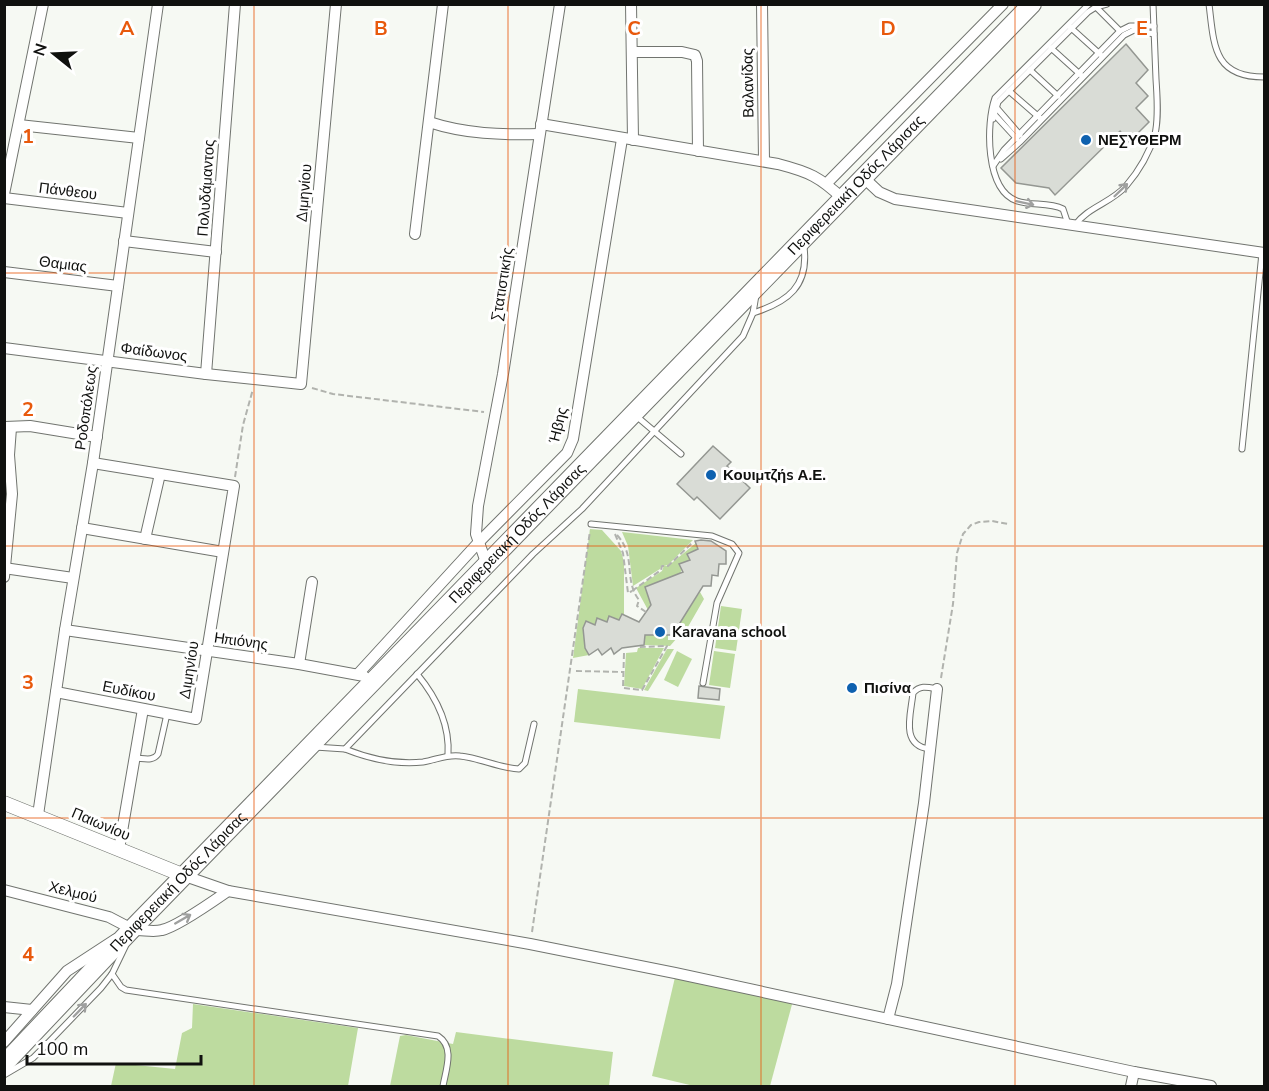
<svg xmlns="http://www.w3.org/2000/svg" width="1269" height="1091" font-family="'Nunito Sans',sans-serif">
<rect width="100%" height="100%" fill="#f6f9f3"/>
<!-- green -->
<g fill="#bddb9f">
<path d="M 590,529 L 602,530 L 621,551 L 624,562 L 624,616 L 621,615 L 619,620 L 607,622 L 597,618 L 595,625 L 586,621 C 582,632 584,645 589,655 L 573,658 Z"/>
<polygon points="622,532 693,540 668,565 662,565 660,569 633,586 628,546"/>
<polygon points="696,543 698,549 687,554 690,560 679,564 682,570 678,576 645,587 651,605 648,610 636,588 662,571 664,565 668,566"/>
<polygon points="700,592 704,599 685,632 678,632 677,623 679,623"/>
<polygon points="721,606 742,609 736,651 715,648"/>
<polygon points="645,635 668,635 668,640 674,640 675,636 677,638 670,646 644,645"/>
<polygon points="638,648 664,648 642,689 624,686 626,653 637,652"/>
<polygon points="667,649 674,649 648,691 644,690"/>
<polygon points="677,651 692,659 678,687 664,680"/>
<polygon points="714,651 735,654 730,688 709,685"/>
<polygon points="578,689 725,706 720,739 574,722"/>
<polygon points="676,973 794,997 770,1086 694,1086 652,1076"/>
<polygon points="193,1004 358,1028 348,1086 111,1086 116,1063 175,1069 182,1033 192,1028"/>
<polygon points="456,1032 613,1052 609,1086 390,1086 400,1036 406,1035 453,1044"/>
</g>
<!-- building -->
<g fill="#d9dcd6" stroke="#949792" stroke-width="1.5">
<polygon points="1126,44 1148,70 1136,83 1148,96 1136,108 1149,122 1129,142 1120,131 1055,195 1049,188 1016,183 1001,168"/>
<polygon points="713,446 731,462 727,466 750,488 720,519 697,497 694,500 677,484"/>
<polygon points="701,540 711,541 726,551 726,564 719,564 718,576 712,575 711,586 703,586 678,626 678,635 645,635 644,645 622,648 614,654 611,648 602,655 598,649 589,655 585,648 583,628 586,621 595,625 597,618 607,622 609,616 619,620 622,614 639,622 651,605 645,587 683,572 679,564 690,560 687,554 698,549 695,541"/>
<polygon points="699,686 720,689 719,700 698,698"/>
</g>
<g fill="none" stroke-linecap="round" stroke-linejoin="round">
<!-- service casing -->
<g stroke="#71746f" stroke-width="7">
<g id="service">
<path d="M 1209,4 C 1214,45 1213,77 1264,77"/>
<polyline points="1095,6 1120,31"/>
<polyline points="1070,27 1101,55"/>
<polyline points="1051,48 1082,76"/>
<polyline points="1030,70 1058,96"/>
<polyline points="1009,91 1040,118"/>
<polyline points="995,106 1020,135"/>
<polyline points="993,113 1017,139"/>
<polyline points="993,119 998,102 1088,12 1096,7 1107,4"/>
<polyline points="1001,159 1020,142 1124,35 1134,30 1154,34"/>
<polyline points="993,166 1004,150 1120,31 1130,26 1154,26"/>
<path d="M 1068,224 L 1063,209 C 1049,202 1031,206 1017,201 C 985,190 986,123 995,98 L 1089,4"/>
<path d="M 1075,225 C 1088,207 1111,203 1126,186 C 1139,171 1149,154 1155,134 C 1159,117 1157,96 1156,79 C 1155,54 1154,29 1153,4"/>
<path d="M 753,313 C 788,302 809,286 804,247"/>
<polyline points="635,415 681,454"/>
<polyline points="1242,449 1262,253"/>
<polyline points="591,524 712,536 732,544 739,553 717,603 703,683"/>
<path d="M 417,674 C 437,698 450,724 448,755"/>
<polyline points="315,747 345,749 533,554 582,509 743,336 753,313 756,295"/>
<path d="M 345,749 C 370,759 396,765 423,762 C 436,760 447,754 460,756 C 480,758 499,768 519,769 L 525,763 L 534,724"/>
<path d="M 929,749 C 900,745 911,714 913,693 C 920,685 927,687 937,689"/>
<path d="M 134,758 C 143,758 153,762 158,754 L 167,714"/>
<path d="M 112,974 L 121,987 L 126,990 L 438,1036 C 455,1047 446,1069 443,1086"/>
<polyline points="4,1075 33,1058 47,1044 101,988 112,974 125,947"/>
</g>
</g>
<!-- minor casing -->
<g stroke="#71746f" stroke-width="12">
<g id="minor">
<polyline points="631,4 633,140"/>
<polyline points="762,4 764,161"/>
<polyline points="632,52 682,52 695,55 697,61 698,151"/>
<path d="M 429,122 C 465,134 502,135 539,134"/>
<path d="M 541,124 L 778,164 C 809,172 820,177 843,199"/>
<polyline points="19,125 139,138"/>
<polyline points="864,178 879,192 895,199 1264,253"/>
<polyline points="827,183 1003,4"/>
<polyline points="4,194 43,4"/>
<polyline points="4,198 128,213"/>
<polyline points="415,234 443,4"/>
<polyline points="124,241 216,252"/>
<polyline points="4,272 118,286"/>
<polyline points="4,348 206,374 301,384 336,4"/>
<polyline points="206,374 235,4"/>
<polyline points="5,427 30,426 97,437"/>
<polyline points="82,528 223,552"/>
<polyline points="145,539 160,474"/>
<polyline points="487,565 476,534 478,506 503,374 560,4"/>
<polyline points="4,568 73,578"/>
<polyline points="4,577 12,494 9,455 11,428"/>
<polyline points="65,630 299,664 364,676"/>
<polyline points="299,664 312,582"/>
<polyline points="358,674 478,543 567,453 573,439 622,139"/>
<polyline points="56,692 196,719 234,486 93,463"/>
<polyline points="38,815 65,630 93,463 158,4"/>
<polyline points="119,849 143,709"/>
<polyline points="185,876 228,891 530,944 675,973 1134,1072 1211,1086"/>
<polyline points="4,890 109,917 132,929"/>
<path d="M 129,931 C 139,928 151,933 162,930 C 177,927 215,900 228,891"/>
<polyline points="4,1007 32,1010"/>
<polyline points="888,1019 897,984 924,803 937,689"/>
<polyline points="4,1042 67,971 116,939"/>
<polyline points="1131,1086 1134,1072"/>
</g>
</g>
<!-- tertiary casing -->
<g stroke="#71746f" stroke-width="15">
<polyline id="tertiary" points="4,803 185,876"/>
</g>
<!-- trunk casing -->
<g stroke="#71746f" stroke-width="20">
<g id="trunk">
<path id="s1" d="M 4,1064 L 132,929 L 1032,4"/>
</g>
</g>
<!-- path -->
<g stroke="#b1b3ae" stroke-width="2" stroke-dasharray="6 3" stroke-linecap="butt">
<polyline points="312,388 333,394 484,412"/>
<polyline points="235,477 243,425 253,389"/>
<polyline points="615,534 623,553 628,593 632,591"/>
<path d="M 617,535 C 637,557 623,579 639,600 L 637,606 L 646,612"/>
<polyline points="632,591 661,570 662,566 668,566 693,542"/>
<polyline points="624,653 623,688 642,690 667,646 638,647"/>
<polyline points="576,671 624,672"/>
<polyline points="941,678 953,604 957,553 963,534 971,525 979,522 992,521 1008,524"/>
<polyline points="532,932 590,531"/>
</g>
<!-- service -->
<use href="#service" stroke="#fff" stroke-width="5"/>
<!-- minor -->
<use href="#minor" stroke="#fff" stroke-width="10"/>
<!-- tertiary -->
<use href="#tertiary" stroke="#fff" stroke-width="14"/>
<!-- trunk -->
<use href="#trunk" stroke="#fff" stroke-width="18"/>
</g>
<!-- one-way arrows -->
<defs><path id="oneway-shaft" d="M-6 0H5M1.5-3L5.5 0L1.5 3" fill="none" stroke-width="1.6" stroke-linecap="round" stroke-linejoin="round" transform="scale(1.5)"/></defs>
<g stroke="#9fa09f">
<use href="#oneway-shaft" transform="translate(1121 190) rotate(-44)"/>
<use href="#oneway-shaft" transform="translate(1025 203) rotate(12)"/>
<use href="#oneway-shaft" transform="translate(183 919) rotate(-30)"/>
<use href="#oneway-shaft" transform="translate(80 1010) rotate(-46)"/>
</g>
<!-- grid -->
<path fill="none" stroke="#e8590c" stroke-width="1.5" stroke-opacity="0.55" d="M 254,4 L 254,1086M 508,4 L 508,1086M 761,4 L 761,1086M 1015,4 L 1015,1086M 4,273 L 1264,273M 4,546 L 1264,546M 4,818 L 1264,818"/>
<!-- markers -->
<g fill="#0e61af" stroke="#fff" stroke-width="2">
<circle cx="1086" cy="140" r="6"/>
<circle cx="711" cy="475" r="6"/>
<circle cx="660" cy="632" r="6"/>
<circle cx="852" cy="688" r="6"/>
</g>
<g text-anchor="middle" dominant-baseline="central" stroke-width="6" stroke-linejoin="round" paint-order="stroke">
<!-- street labels -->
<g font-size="15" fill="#10110f" stroke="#fff">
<text transform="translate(748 83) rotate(-91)">Βαλανίδας</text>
<text stroke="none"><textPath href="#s1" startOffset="1224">Περιφερειακή Οδός Λάρισας</textPath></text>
<text transform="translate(206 188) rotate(-86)">Πολυδάμαντος</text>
<text transform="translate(68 191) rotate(7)">Πάνθεου</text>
<text transform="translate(304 193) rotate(-85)">Διμηνίου</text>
<text transform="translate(63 264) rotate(7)">Θαμιας</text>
<text transform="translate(502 284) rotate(-81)">Στατιστικής</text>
<text transform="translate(154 352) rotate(7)">Φαίδωνος</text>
<text transform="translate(86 408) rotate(-82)">Ροδοπόλεως</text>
<text transform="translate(558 425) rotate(-76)">Ήβης</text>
<text stroke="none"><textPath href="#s1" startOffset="738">Περιφερειακή Οδός Λάρισας</textPath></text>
<text transform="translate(241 641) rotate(8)">Ηπιόνης</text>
<text transform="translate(189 670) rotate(-81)">Διμηνίου</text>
<text transform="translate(129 691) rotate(11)">Ευδίκου</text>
<text transform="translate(101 824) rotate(23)">Παιωνίου</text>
<text stroke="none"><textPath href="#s1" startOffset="252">Περιφερειακή Οδός Λάρισας</textPath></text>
<text transform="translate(73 892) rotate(14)">Χελμού</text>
</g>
<!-- poi labels -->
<g font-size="15" font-weight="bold" fill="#10110f" stroke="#fff" text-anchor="start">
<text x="1098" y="140">ΝΕΣΥΘΕΡΜ</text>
<text x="723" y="475">Κουιμτζήs Α.Ε.</text>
<text x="672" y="632">Karavana school</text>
<text x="864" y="688">Πισίνα</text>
</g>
</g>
<g font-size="20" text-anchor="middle" font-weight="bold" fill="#e8590c" stroke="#fff" stroke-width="6" stroke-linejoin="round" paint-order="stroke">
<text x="127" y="35">A</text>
<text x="381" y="35">B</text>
<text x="634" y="35">C</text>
<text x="888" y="35">D</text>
<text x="1142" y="35">E</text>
<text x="28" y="143">1</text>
<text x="28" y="416">2</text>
<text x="28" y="689">3</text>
<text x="28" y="961">4</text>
</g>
<!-- border -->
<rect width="1269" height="1091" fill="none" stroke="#10110f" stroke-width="12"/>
<!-- north arrow -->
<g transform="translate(54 54) rotate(288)" stroke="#ffffff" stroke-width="4.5" paint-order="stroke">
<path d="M0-4.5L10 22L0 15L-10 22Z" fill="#10110f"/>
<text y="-9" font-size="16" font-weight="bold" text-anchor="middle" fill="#10110f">N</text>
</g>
<!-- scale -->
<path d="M27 1055v9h174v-9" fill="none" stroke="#10110f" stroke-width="3"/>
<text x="36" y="1055" font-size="18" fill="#10110f" stroke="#ffffff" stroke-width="4.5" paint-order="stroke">100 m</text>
</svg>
